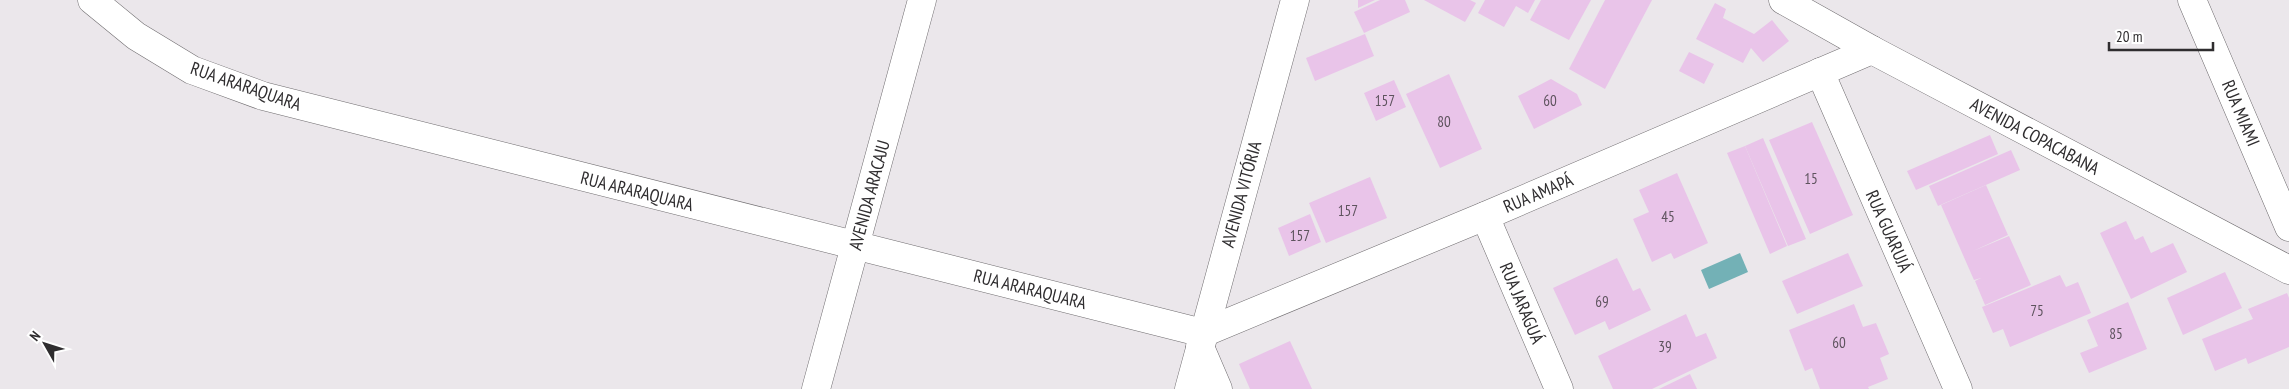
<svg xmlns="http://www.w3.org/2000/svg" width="2289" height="389" font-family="'PT Sans Narrow',sans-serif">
<rect width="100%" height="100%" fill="#ebe7eb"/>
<!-- water -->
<polygon fill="#73b1b6" points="1740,253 1748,272 1709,289 1701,270"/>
<!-- building -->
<g fill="#e9c4e9">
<polygon points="1358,0 1375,0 1358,8"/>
<polygon points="1380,0 1405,0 1410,12 1364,33 1354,12"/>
<polygon points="1424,0 1470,0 1476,3 1465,22"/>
<polygon points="1485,0 1535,0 1528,13 1516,6 1504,27 1478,13"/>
<polygon points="1541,0 1591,0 1569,40 1530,20"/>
<polygon points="1605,0 1652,0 1605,89 1569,69"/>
<polygon points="1715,3 1726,9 1723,18 1754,34 1772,20 1789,41 1763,62 1751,48 1743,63 1696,39"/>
<polygon points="1365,34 1374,56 1315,81 1306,58"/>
<polygon points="1689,52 1714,64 1704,84 1679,71"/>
<polygon points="1449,74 1482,149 1440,168 1406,94"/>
<polygon points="1551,79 1577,94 1582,105 1534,129 1518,96"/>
<polygon points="1394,80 1406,107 1376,121 1364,93"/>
<polygon points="1812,122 1853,215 1810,234 1769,140"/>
<polygon points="1990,135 1998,154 1916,190 1907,171"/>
<polygon points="1763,138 1806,239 1788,246 1745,146"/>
<polygon points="1745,146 1787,246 1770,254 1727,153"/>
<polygon points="2011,150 2020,170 1938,206 1929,186"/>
<polygon points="1677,173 1708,243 1674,259 1671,253 1652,262 1633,219 1649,212 1639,190"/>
<polygon points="1370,177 1387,218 1326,243 1309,203"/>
<polygon points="1986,185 2008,235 1973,251 2009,236 2031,285 1985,305 1975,281 1981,278 1974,280 1952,230 1958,228 1952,230 1941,205"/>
<polygon points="1310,214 1321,242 1289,256 1278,228"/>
<polygon points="2126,221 2135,240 2143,236 2151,253 2173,243 2187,272 2131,299 2100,233"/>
<polygon points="1848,253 1863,286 1797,314 1782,281"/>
<polygon points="1617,258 1633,291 1640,288 1651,310 1609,330 1605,321 1575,335 1553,288"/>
<polygon points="2225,272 2242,308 2183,335 2167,298"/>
<polygon points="2060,275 2066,287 2078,282 2091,313 2010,347 2003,329 1993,333 1982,307"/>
<polygon points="2287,293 2289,298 2289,347 2248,364 2246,358 2215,371 2202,339 2253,319 2248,309"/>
<polygon points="2128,302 2147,349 2089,373 2080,353 2098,346 2087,320"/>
<polygon points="1854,304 1863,327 1876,323 1889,354 1880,358 1888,379 1868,387 1869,389 1820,389 1812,368 1805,371 1789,330"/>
<polygon points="1686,314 1696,337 1706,333 1717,358 1652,389 1613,389 1598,356"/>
<polygon points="1290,341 1312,389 1250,389 1239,364"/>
<polygon points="1690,374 1697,389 1659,389"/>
</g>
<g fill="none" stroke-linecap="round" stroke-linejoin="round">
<!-- minor casing -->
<g stroke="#6f6c6f" stroke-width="29">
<g id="minor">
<polyline points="92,0 136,36 192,70 263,96 1203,333 1485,216 1872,50"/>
<polyline points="2192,0 2289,227"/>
<polyline points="1820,72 1958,389"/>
<polyline points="1485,216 1559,389"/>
<polyline points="1200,347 1218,389"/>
<polyline points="816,389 922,0"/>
<polyline points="1189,389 1295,0"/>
</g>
</g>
<!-- tertiary casing -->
<g stroke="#6f6c6f" stroke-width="29">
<polyline id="tertiary" points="1783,0 1872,50 2289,270"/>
</g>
<!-- minor -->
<use href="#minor" stroke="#fff" stroke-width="28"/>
<!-- tertiary -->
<use href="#tertiary" stroke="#fff" stroke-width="28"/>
</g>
<g text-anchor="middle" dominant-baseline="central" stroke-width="4.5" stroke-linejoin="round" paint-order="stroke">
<!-- number labels -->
<g font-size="15" fill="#5e535e">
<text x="1385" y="100">157</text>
<text x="1550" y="100">60</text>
<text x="1444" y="121">80</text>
<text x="1811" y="178">15</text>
<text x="1348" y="210">157</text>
<text x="1668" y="216">45</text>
<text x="1300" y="235">157</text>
<text x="1602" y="301">69</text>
<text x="2037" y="310">75</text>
<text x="2116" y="333">85</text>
<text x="1839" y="342">60</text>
<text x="1665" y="346">39</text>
</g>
<!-- street labels -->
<g font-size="18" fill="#2f2d2f" stroke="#fff">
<text transform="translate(246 86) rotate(19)">RUA ARARAQUARA</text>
<text transform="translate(2241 113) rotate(67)">RUA MIAMI</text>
<text transform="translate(2035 136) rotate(28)">AVENIDA COPACABANA</text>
<text transform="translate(637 191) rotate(14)">RUA ARARAQUARA</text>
<text transform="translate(1538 193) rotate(-23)">RUA AMAPÁ</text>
<text transform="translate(1241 194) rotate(-75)">AVENIDA VITÓRIA</text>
<text transform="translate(869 195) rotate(-75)">AVENIDA ARACAJU</text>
<text transform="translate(1889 231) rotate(66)">RUA GUARUJÁ</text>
<text transform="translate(1030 289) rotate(14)">RUA ARARAQUARA</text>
<text transform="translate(1522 303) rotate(67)">RUA JARAGUÁ</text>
</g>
</g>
<!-- north arrow -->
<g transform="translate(45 344) rotate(309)" stroke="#ffffff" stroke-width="4" paint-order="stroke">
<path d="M0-4L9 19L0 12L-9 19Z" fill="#2f2d2f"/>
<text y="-8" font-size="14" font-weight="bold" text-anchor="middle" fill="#2f2d2f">N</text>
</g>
<!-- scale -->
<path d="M2109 42v8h104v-8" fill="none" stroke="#2f2d2f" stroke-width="2.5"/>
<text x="2116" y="42" font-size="15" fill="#2f2d2f" stroke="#ffffff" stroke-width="4" paint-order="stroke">20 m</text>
</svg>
